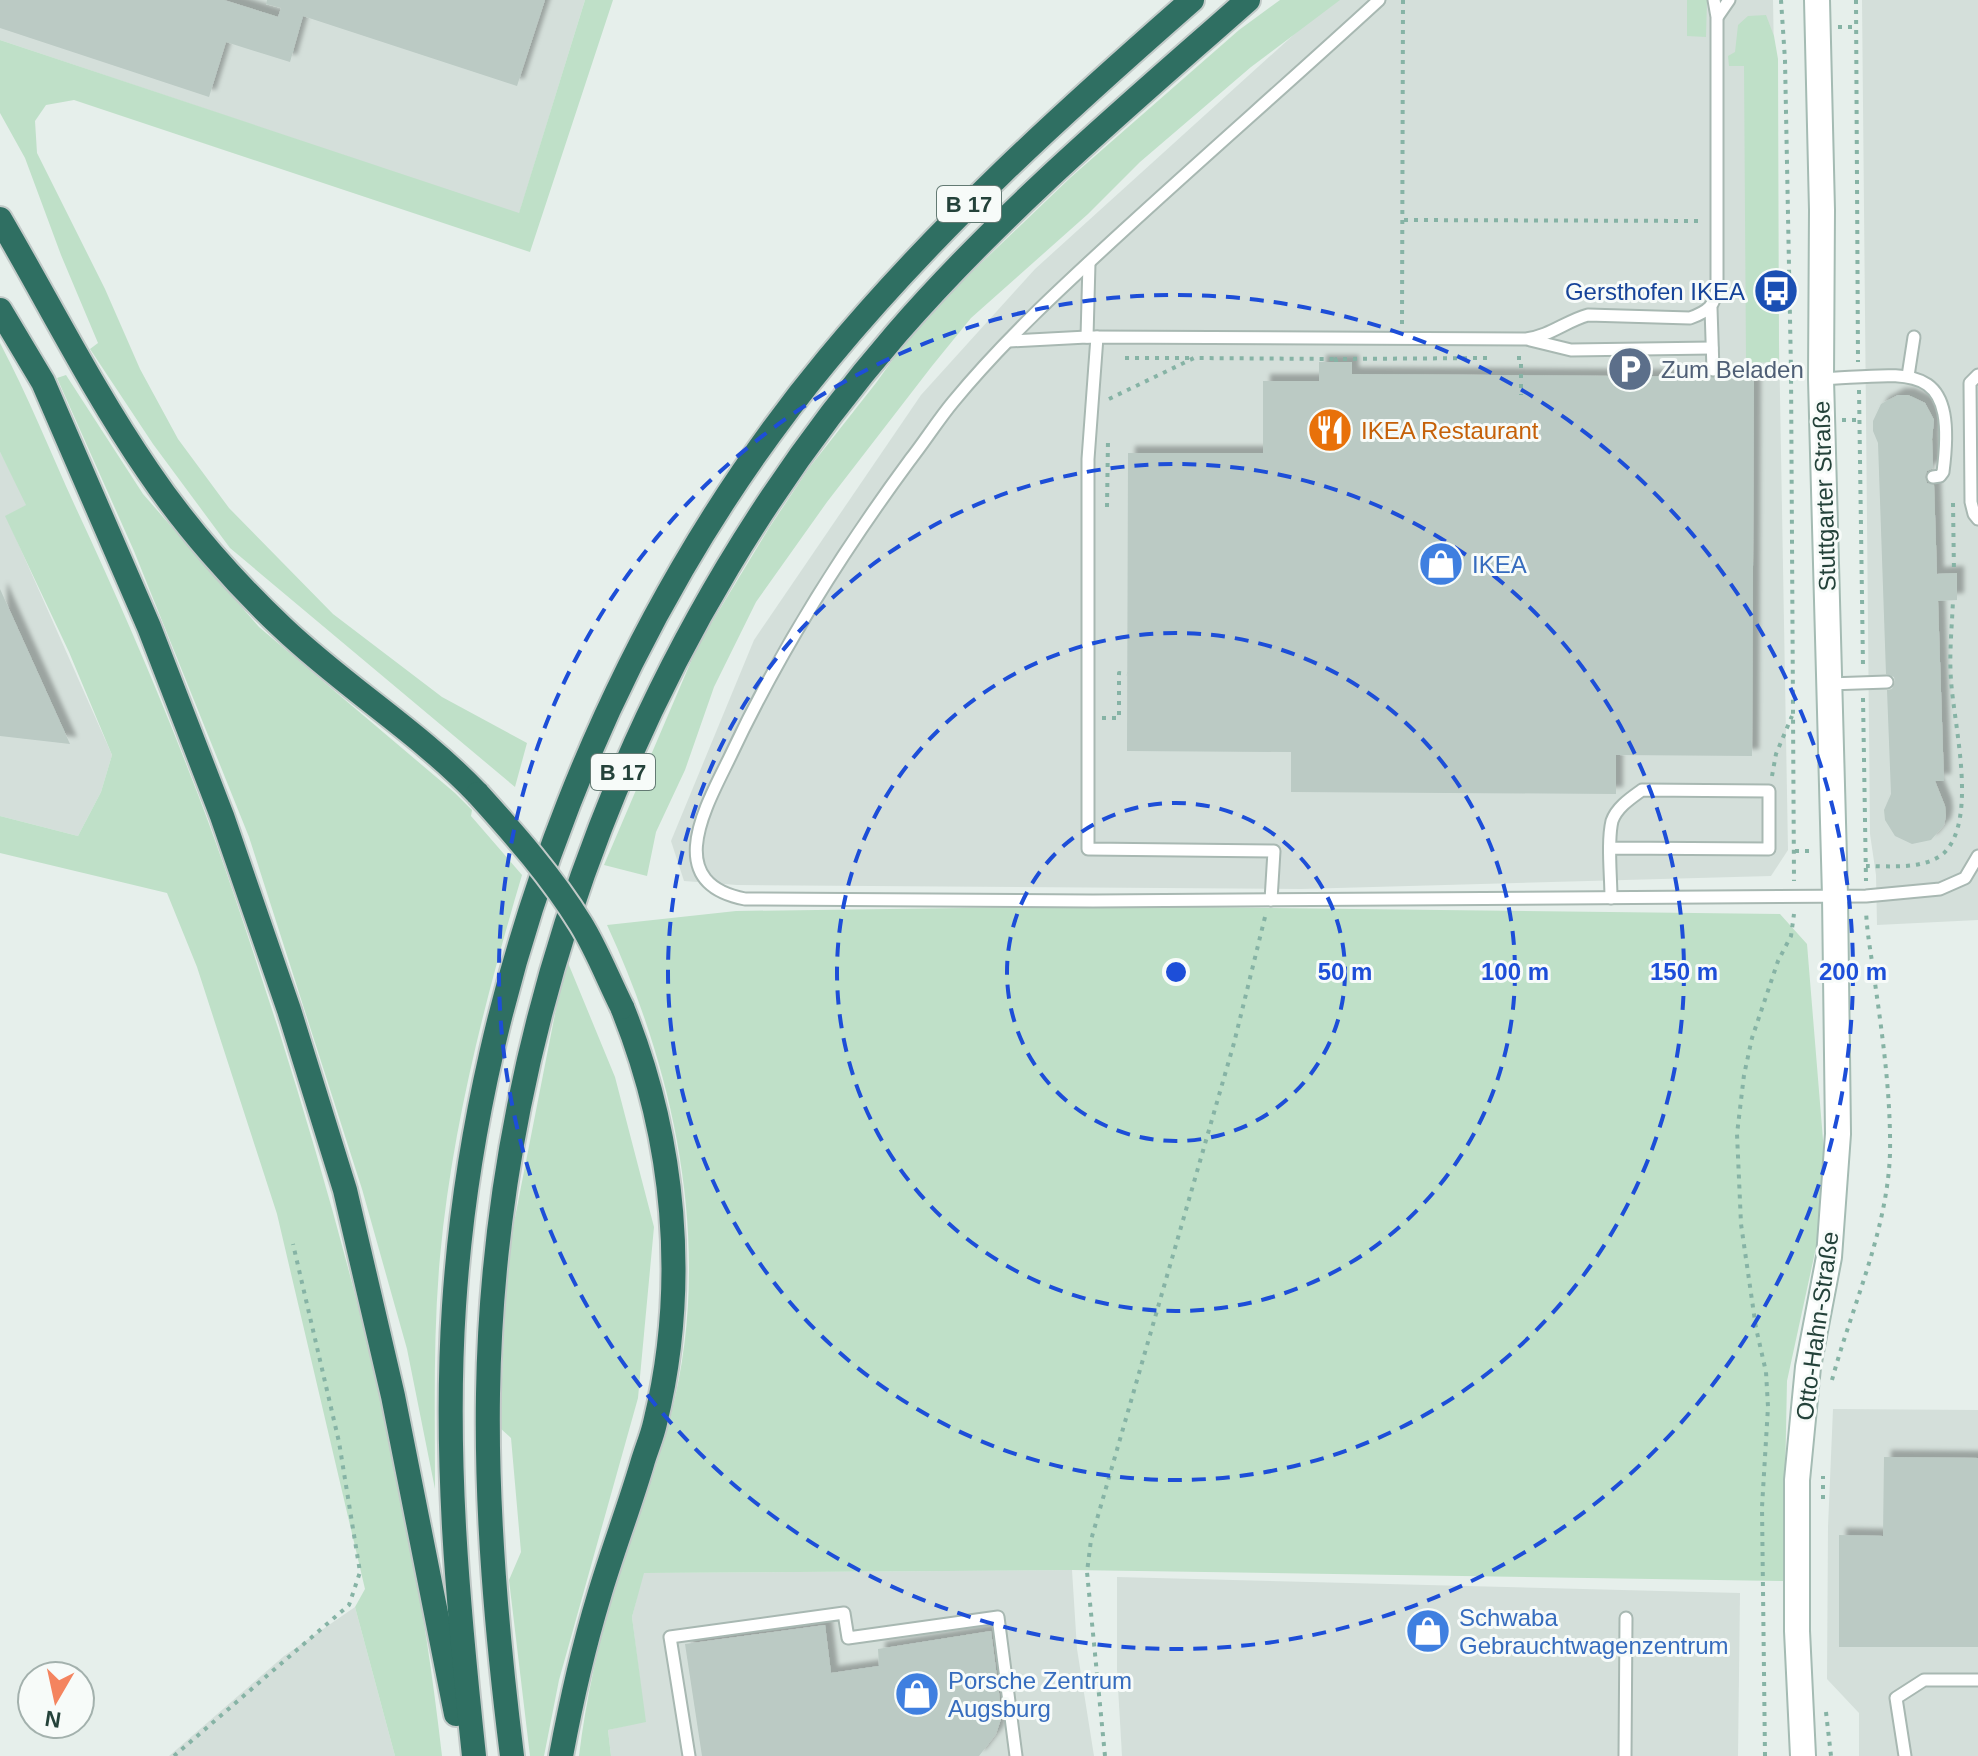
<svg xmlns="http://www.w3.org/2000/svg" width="1978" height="1756" font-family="Arial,sans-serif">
<defs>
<filter id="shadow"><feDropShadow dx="7" dy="-7" stdDeviation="2" flood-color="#0004"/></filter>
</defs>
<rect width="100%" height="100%" fill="#e6efeb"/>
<!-- built -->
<g fill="#d4dfda">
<polygon points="0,0 585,0 519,214 0,40"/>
<polygon points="1332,0 1773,0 1788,850 1771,876 1301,889 737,885 684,881 671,841 754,640 921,395 1035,269"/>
<polygon points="1862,0 1978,0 1978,920 1877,925 1876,875 1870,834"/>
<polygon points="0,452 27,505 6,516 112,755 101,792 78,836 0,816"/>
<polygon points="1833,1409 1978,1410 1978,1756 1859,1756 1859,1713 1827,1679 1828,1527"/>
<polygon points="1072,1570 1077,1649 1094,1756 611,1756 608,1730 645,1721 632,1617 643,1573"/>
<polygon points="1117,1577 1740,1593 1738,1756 1122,1756 1117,1670"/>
<polygon points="355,1607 395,1756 169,1756 284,1656"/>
</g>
<!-- green -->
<g fill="#bfe0c8">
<polygon points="585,0 613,0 530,252 74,100 46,105 35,121 37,153 105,289 140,369 178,439 229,508 333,614 442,697 527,743 515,787 230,548 153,444 90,349 98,343 61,255 25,158 0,113 0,40 519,213"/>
<polygon points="1280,0 1340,0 1251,67 1140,162 1088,214 971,318 932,366 827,502 756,602 714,687 685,770 656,832 647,876 604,865 698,645 769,528 809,468 876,383 906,341 952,291 1071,177 1239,30"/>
<polygon points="1687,0 1707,0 1706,37 1687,36"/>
<polygon points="1766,15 1774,36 1778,59 1779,362 1746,363 1744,66 1729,66 1728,56 1735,52 1738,25 1748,16"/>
<path d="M 0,343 C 28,396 50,451 75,506 C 116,594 155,683 190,774 C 223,857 250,943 278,1028 C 354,1268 414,1506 442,1756 L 395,1756 L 355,1607 L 365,1589 L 277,1214 L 197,967 L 167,893 L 0,853 L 0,816 L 78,836 L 101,792 L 112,755 L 69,652 L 5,516 L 26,505 L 0,452 Z"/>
<path d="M 66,375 L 143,494 L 259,627 L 455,793 L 472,810 L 471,816 L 522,875 C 485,1000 452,1127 440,1257 C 433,1334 435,1412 435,1489 L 407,1349 L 362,1189 L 249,837 L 134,551 L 57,378 Z"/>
<path d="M 1101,906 L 1780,914 L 1807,944 L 1824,1152 L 1817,1243 L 1787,1381 L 1783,1581 L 1072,1570 L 644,1573 L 632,1617 L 646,1722 L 608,1730 L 611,1756 L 579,1756 C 586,1699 599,1639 616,1585 C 634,1529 655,1475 670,1418 C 714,1253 677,1077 607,925 L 736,911 Z"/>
<polygon points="566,958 615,1077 654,1227 638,1398 559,1680 544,1756 530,1756 509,1580 521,1552 511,1438 500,1428 507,1258"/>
</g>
<!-- building -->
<g fill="#bbcac4" filter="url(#shadow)">
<polygon points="0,0 224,0 278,17 281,8 266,4 267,0 545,0 517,86 303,16 290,62 226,42 209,97 0,28"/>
<polygon points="1319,362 1352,362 1352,374 1754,377 1752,756 1616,755 1616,794 1291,792 1291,752 1127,751 1128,453 1263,453 1263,381 1319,381"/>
<polygon points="1898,395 1908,395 1925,403 1934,420 1932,439 1933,468 1927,471 1925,477 1927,483 1934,485 1937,574 1957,573 1957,600 1938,601 1944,781 1935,781 1945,806 1946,816 1944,825 1931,840 1912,844 1895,836 1885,820 1884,810 1891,794 1887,690 1892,689 1895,682 1894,677 1886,674 1878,443 1873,431 1873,421 1881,404"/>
<polygon points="0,589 70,744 0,736"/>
<polygon points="1884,1457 1978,1458 1978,1647 1839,1647 1839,1535 1883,1536"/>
<polygon points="825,1625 831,1673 879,1666 878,1649 991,1631 1002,1716 996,1734 979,1756 702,1756 685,1644"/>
</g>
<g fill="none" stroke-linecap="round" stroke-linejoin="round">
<!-- lane casing -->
<g stroke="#a8b8b2" stroke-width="15">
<g id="lane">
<path d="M 1379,0 C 1294,78 1208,153 1123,231 C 1064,285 1004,340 953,402 C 938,420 925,441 910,460 C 840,555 779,652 729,759 C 705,808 662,883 745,899 L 1093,901 L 1866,896 L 1940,889 L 1965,878 L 1978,856"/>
<polyline points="1718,16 1729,0"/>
<polyline points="1711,308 1713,370"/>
<polyline points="1087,337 1089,263"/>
<polyline points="1097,337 1088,459 1088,849 1274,851 1271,900"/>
<polyline points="1530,340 1571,350 1712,348"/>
<path d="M 1009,341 L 1087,337 L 1526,339 C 1550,336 1566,321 1588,315 L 1690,318 C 1707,312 1716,306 1717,286 L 1717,17 L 1714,0"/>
<polyline points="1978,375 1970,383 1971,502 1974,514 1978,519"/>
<polyline points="1908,376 1914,337"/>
<path d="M 1821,379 C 1909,375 1958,357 1943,472 L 1940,476 L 1933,477"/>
<polyline points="1829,684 1887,682"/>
<path d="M 1611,848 L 1769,849 L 1769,791 L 1642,790 C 1631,798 1617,807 1612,821 C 1607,842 1611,876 1611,898"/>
<polyline points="689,1756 670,1637 844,1613 848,1638 998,1617 1016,1756"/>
<polyline points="1625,1756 1626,1618"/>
<polyline points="1905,1756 1896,1698 1924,1680 1978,1680"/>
</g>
</g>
<!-- secondary casing -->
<g stroke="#a4bbb3" stroke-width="28">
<polyline id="secondary" points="1803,1756 1797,1631 1797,1480 1808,1367 1829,1257 1838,1134 1835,896 1821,379 1822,210 1817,0"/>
</g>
<!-- highway casing -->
<g stroke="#c2cac8" stroke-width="28">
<g id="highway">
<path d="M 0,219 C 49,303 93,391 148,471 C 185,526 235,583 283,628 C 345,687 419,732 478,794"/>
<polyline points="0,310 43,382 149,627 222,816 289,1010 345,1190 393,1396 456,1714"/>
<path d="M 474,1756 C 458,1606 444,1457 454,1306 C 476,970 613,618 828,359 C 937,227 1063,113 1192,0"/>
<path d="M 512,1756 C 497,1636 486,1515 488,1394 C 494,1008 645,624 897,333 C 1003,211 1128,106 1248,0"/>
<path d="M 561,1756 C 571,1702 583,1649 599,1596 C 612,1552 629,1508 642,1464 C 646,1450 652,1437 655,1423 C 689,1284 675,1138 622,1007"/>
</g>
</g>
<!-- path -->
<g stroke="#86b3a5" stroke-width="4" stroke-dasharray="4 6" stroke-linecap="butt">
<polyline points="1781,0 1785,60 1791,370 1794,881"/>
<polyline points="1856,0 1858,362"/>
<polyline points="1838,27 1856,27"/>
<polyline points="1404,220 1703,221"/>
<polyline points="1402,324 1403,0"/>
<polyline points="1125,358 1192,358"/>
<polyline points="1517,358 1521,358 1521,395"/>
<polyline points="1336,362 1336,359 1492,358"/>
<polyline points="1730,370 1791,370"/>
<polyline points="1859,390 1863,666"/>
<polyline points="1109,399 1194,358 1336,359"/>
<polyline points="1842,420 1860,420"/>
<polyline points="1953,503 1954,573"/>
<polyline points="1107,507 1108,440"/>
<polyline points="1863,698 1866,881"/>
<polyline points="1102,718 1119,718 1119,673 1127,674"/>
<polyline points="1772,776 1776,754 1792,716"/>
<polyline points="1795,851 1812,851"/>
<path d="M 1866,866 C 1890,866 1924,870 1944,853 C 1978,819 1954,726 1951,680 C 1949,654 1952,626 1953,600"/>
<path d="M 1832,1380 C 1852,1306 1887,1232 1890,1154 C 1891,1098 1883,1039 1875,983 C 1872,958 1867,936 1866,910"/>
<polyline points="1823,1499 1823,1476"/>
<polyline points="1826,1712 1831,1756"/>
<polyline points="174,1756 349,1605 360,1572 339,1442 293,1244"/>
<polyline points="1105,1756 1087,1572 1091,1540 1234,1043 1265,917"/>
<polyline points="1765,1756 1762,1507 1768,1407 1766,1372 1756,1328 1741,1224 1737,1134 1744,1075 1752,1038 1778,961 1791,936 1794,914"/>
</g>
<!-- lane -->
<use href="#lane" stroke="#fff" stroke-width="11"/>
<!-- secondary -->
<use href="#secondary" stroke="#fff" stroke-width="24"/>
<!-- highway -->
<use href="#highway" stroke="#2f6f62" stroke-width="24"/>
<!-- highway-bridge casing -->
<g stroke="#c2cac8" stroke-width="28" stroke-linecap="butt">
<path id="highway-bridge" d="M 478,794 C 515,835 552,877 581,924 C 597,950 608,979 622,1007"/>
</g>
<!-- highway-bridge -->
<use href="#highway-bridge" stroke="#2f6f62" stroke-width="24"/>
</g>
<!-- distance rings -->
<g fill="none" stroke="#1d4ed8" stroke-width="4" stroke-dasharray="14 10">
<circle cx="1176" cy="972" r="169"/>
<circle cx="1176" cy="972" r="339"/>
<circle cx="1176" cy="972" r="508"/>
<circle cx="1176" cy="972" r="677"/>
</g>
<!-- icons -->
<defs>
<g id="bus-disc" transform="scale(2.3)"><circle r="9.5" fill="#1a4fb4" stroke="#f7fbf9"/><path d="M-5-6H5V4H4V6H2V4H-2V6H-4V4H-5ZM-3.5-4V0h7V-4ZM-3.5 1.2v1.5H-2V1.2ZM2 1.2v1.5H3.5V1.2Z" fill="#fff"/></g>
<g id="parking-disc" transform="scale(2.3)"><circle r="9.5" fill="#5c6f8a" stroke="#f7fbf9"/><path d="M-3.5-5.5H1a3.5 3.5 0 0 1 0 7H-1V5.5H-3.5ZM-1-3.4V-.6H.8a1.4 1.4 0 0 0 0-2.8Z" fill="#fff"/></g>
<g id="restaurant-disc" transform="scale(2.3)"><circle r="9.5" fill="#e8710a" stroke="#f7fbf9"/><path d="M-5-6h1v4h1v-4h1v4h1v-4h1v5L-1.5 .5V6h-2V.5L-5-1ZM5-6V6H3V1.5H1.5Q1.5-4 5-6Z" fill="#fff"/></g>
<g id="shop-disc" transform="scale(2.3)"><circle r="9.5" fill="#3f7fe0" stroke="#f7fbf9"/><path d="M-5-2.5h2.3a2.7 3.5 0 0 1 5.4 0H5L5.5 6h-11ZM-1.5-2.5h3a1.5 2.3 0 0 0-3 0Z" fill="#fff"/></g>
</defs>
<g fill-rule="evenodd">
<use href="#bus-disc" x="1776" y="291"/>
<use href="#parking-disc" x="1630" y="369"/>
<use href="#restaurant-disc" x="1330" y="430"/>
<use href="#shop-disc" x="1441" y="564"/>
<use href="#shop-disc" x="1428" y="1631"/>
<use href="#shop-disc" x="917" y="1694"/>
</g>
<g text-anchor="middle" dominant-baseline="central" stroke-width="6" stroke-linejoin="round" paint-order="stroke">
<!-- shield labels -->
<g fill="#f7fbf9" stroke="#637a73" stroke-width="2">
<rect x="937" y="186" width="64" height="36" rx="6"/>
<rect x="591" y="754" width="64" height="36" rx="6"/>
</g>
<g font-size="22" font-weight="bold" fill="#24423a">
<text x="969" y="204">B 17</text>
<text x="623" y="772">B 17</text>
</g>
<!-- transit labels -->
<g font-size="24" fill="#164399" stroke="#f7fbf9" text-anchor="end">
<text x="1745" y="291">Gersthofen IKEA</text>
</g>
<!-- service labels -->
<g font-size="24" fill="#4e5e75" stroke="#f7fbf9" text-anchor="start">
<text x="1661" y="369">Zum Beladen</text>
</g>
<!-- food labels -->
<g font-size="24" fill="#c56008" stroke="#f7fbf9" text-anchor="start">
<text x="1361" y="430">IKEA Restaurant</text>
</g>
<!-- street labels -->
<g font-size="24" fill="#24423a" stroke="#f7fbf9">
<text transform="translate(1824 496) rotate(-92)">Stuttgarter Straße</text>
<text transform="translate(1817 1326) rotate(-82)">Otto-Hahn-Straße</text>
</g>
<!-- shop labels -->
<g font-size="24" fill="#366cbe" stroke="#f7fbf9" text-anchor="start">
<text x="1472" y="564">IKEA</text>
<text x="1459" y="1617">Schwaba<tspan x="1459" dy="28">Gebrauchtwagenzentrum</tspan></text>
<text x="948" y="1680">Porsche Zentrum<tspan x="948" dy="28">Augsburg</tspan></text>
</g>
</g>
<circle cx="1176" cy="972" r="12" fill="#1d4ed8" stroke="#f7fbf9" stroke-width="4"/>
<g font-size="24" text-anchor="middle" font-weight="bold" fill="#1d4ed8" stroke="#f7fbf9" stroke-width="6" stroke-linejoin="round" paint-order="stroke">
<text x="1345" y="980">50 m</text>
<text x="1515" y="980">100 m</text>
<text x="1684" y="980">150 m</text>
<text x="1853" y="980">200 m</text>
</g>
<!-- north arrow -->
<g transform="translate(56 1700) rotate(189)"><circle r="38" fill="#f7fbf9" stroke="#a3b1ad" stroke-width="2"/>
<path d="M0-6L14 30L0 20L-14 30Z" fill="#f4845f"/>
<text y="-12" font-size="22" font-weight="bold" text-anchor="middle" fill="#24423a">N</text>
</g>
</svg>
